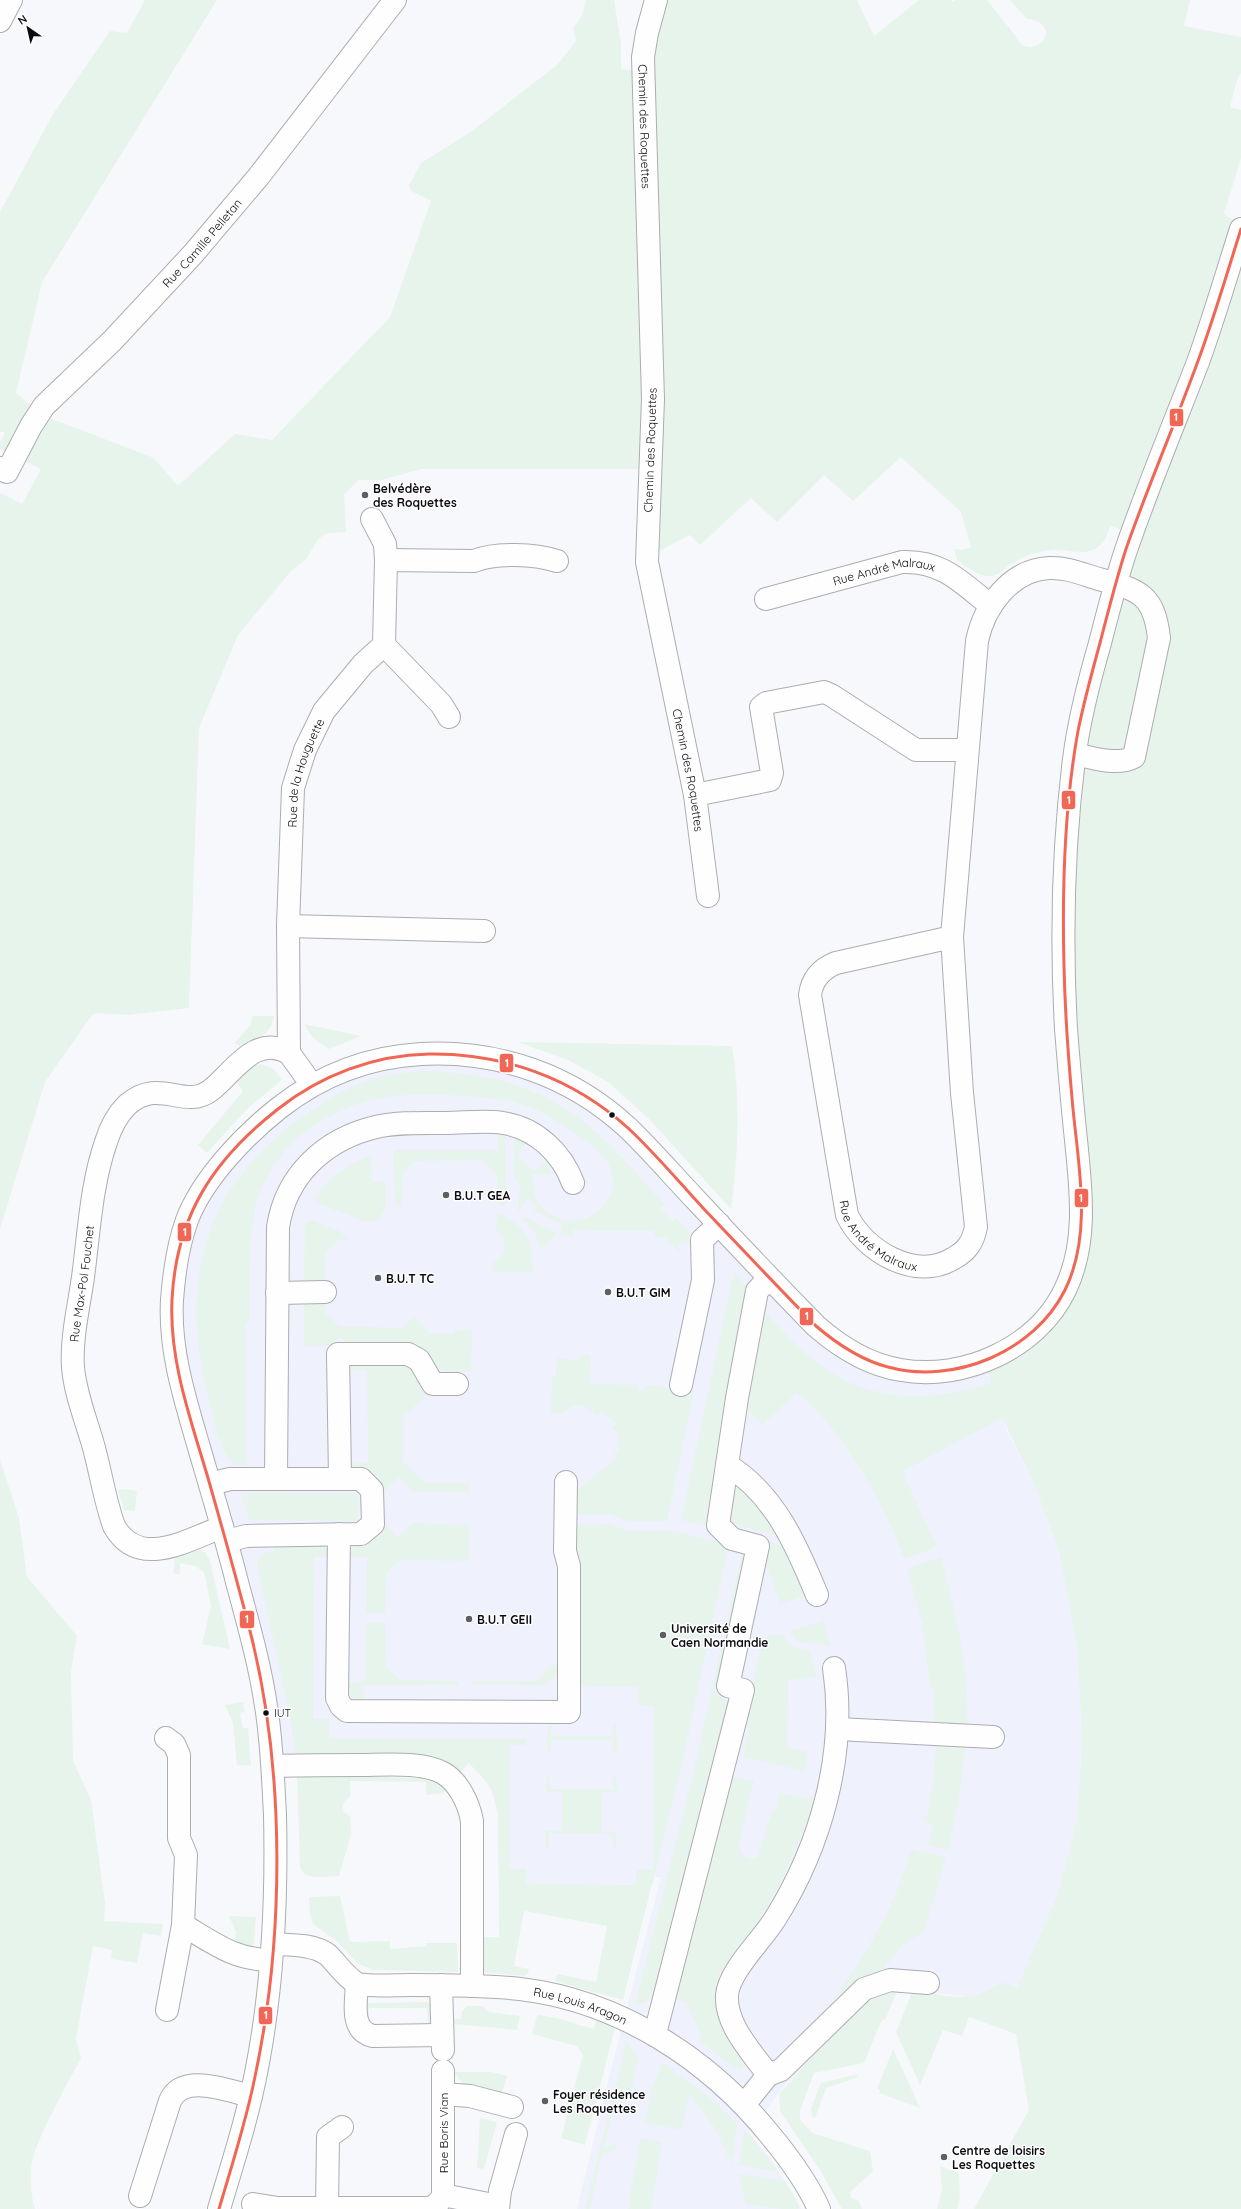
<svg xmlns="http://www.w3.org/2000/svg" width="1241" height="2209" font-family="Quicksand,sans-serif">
<rect width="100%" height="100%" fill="#f7f8fb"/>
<!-- built -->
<polygon fill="#eff1fd" points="439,1053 571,1085 769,1278 882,1366 983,1362 1006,1429 1032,1479 1059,1551 1077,1646 1082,1739 1077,1820 1058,1893 1017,1989 1002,1982 988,1992 968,1997 913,1990 897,1991 878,1996 864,2003 784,2086 749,2133 770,2158 801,2209 577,2209 610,2073 661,1877 655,1877 653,1885 506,1883 506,1758 272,1756 174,1348 191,1211 297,1094"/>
<!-- green -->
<g fill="#e7f4ec">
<path d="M 145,0 L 217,0 L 42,282 L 16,393 L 34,408 L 55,420 L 154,458 L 178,486 L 235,434 L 272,440 L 390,317 L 431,201 L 411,191 L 409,185 L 421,163 L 472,131 L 557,65 L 576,41 L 573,28 L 582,16 L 586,0 L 614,0 L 621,44 L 621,69 L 632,70 L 643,57 L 657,0 L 857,0 L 874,36 L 919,0 L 951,0 L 952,2 L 956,0 L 987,0 C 996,11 1005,23 1014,34 C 1017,38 1018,42 1021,44 C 1029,50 1041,46 1045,37 C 1050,26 1036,19 1027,19 L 1010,0 L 1190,0 L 1184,26 L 1241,37 L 1241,73 L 1237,80 L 1230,107 L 1241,110 L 1241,158 L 1224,214 L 1241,225 L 1241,2209 L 974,2209 L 1029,2110 L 1016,2034 L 969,2017 L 962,2036 L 943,2030 L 920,2085 L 896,2032 L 913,1990 C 951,1996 967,2005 1002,1982 L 1017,1988 L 1058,1893 L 1077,1820 L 1082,1739 L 1077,1646 L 1059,1551 L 1032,1479 L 1002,1418 L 905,1470 L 904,1475 L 937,1547 L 904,1559 C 887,1509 840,1424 796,1393 L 763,1425 L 745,1407 L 762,1314 L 768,1315 C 790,1340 814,1364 844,1380 C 889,1403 944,1399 991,1383 L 983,1362 L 1001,1354 L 1073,1272 L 1069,801 L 1132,533 L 1110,526 C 1108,534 1105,542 1098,547 C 1083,558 1066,547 1050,550 C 1036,552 1022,557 1010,565 C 1004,568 999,575 992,576 C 982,578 963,566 957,559 L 954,549 L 962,550 L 971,547 L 961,512 L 901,457 L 853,501 L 824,475 L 777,522 L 751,498 L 700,545 L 690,535 L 657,552 L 637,553 L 639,469 L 422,469 L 381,480 L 359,480 L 344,494 L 346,532 L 328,533 L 319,538 L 306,559 L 291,571 L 238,635 L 199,728 L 189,1008 L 127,1015 L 96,1013 L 92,1015 L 45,1082 L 0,1229 L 0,493 L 22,504 L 41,469 L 0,449 L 0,443 L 5,433 L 0,431 L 0,212 L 53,114 L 110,31 L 127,33 Z"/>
<path d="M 252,1016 L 274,1016 C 272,1035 256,1039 241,1047 L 235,1043 L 251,1024 Z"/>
<polygon points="304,1024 361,1036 329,1049 313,1038"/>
<path d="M 518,1042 L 732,1046 C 741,1100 738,1155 731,1209 L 649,1119 L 608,1082 L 568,1060 Z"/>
<polygon points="261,1064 274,1069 282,1080 248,1108 207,1153 198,1145 243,1091 233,1077 251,1066"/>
<path d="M 422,1071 C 479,1072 534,1083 580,1119 C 612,1142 637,1175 664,1204 L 660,1208 L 672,1221 L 676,1218 L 689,1231 L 691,1239 L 686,1244 L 679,1243 L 679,1252 L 665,1237 L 655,1237 L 654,1231 L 573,1230 L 573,1236 L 556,1235 L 541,1250 L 535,1233 L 523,1219 L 525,1217 L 559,1235 L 564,1226 L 534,1210 L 537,1205 L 526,1199 L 518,1213 L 520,1183 L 514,1179 L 514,1145 L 516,1140 L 520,1139 L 525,1142 L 518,1156 L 534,1171 L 548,1161 L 551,1175 L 533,1174 C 532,1192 536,1206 552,1215 C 585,1234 625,1201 609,1165 C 604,1154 592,1146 582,1139 C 544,1111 526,1100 478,1097 C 451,1095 422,1093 395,1096 C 328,1104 267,1146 254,1215 C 248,1250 250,1288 249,1323 L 245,1323 L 246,1465 L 233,1464 C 218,1450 211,1408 206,1388 C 180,1279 206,1187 298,1120 C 341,1088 368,1075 422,1071 Z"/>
<polygon points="498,1131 505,1132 506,1204 504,1206 497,1204 497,1176 482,1160 414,1161 403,1174 402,1207 396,1206 393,1153 397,1150 497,1150"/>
<path d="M 368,1157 L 371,1158 L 372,1182 L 385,1182 C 386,1200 390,1221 366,1222 L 317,1203 L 315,1197 C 329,1179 345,1164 368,1157 Z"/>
<path d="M 497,1213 C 527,1226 533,1241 533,1272 L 493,1272 L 493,1263 L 504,1253 L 504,1238 L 496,1231 Z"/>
<polygon points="312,1220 341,1232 348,1240 338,1240 325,1254 325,1284 304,1281 305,1224"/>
<polygon points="734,1272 748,1288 710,1526 681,1520"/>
<polygon points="325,1300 325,1313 339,1326 403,1328 414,1317 431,1334 455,1334 455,1330 472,1330 471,1372 444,1371 434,1365 348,1345 340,1337 331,1346 304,1346 304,1302"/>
<polygon points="583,1355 591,1355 589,1384 638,1385 638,1392 644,1391 644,1385 662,1386 676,1392 694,1391 667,1521 627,1521 610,1514 575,1515 573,1493 617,1458 614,1454 618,1451 619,1434 612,1429 616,1424 602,1412 597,1416 583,1405 573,1405 564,1413 551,1413 552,1377 556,1377 557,1358 577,1360"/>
<polygon points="351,1363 409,1363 425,1389 423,1399 403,1416 403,1462 423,1482 469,1483 469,1492 413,1492 399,1477 382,1494 383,1487 368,1469 355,1469 351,1466 355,1463 368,1463 367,1370 354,1370 351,1368"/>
<path d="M 0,1460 L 19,1518 L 27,1577 L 77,1636 L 71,1671 L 73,1761 L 91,1800 L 105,1903 L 104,1921 L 163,1924 L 161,1936 L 143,1933 L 137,1963 L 111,1959 L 112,1950 L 93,1946 L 76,2038 L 81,2058 C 68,2083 33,2143 31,2169 C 30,2183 31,2196 35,2209 L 0,2209 Z"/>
<polygon points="733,1476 745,1488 781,1536 726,1522"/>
<polygon points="122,1489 137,1491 135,1511 124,1510 118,1490"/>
<polygon points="252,1493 357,1494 358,1521 249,1520 242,1496"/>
<polygon points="382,1521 397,1538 412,1523 469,1525 469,1561 401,1560 386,1574 385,1613 366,1613 367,1557 352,1557 349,1553 357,1546 364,1546 382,1528"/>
<path d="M 611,1524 L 627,1531 L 672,1531 L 723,1543 L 726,1557 L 681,1768 L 623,2000 L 557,1982 L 554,1979 L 558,1974 L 596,1982 L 607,1926 L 524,1911 L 514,1966 L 529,1969 L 528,1973 L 524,1976 L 482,1972 L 481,1937 L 499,1937 L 498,1815 L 493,1794 L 488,1784 L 469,1763 L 460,1773 L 295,1756 L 291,1721 L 257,1566 C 257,1555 266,1552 275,1551 L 275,1544 L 323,1546 L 334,1553 L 329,1557 L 314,1557 L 313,1719 L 329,1719 L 329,1738 L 526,1739 L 526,1745 L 510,1745 L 509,1869 L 526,1869 L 526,1883 L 636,1885 L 636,1870 L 653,1870 L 654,1706 L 638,1705 L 638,1687 L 582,1686 L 578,1680 L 572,1550 L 573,1525 Z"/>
<polygon points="730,1532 784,1546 809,1595 780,1604 764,1559"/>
<polygon points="196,1548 205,1552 210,1561 230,1649 202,1644 211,1606 204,1572 195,1566 180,1563 180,1574 173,1574 175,1556"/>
<polygon points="743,1549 749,1550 717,1696 730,1700 654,1992 645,2003 635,2004 694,1771"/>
<path d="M 941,1557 C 956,1614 970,1671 967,1729 L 934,1729 L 933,1687 L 930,1687 L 922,1623 L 907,1568 Z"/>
<polygon points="824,1621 830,1646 797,1641 789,1631"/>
<polygon points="366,1623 385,1623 386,1666 400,1680 458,1681 458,1685 363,1685 363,1701 352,1698 349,1691 349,1684 365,1681"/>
<polygon points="770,1634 782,1635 793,1647 810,1650 816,1677 788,1680 787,1748 808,1752 804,1771 743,1757 749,1728 743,1726 763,1639"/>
<polygon points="550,1665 561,1665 562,1673 543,1685 473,1685 471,1681 535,1682 550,1668"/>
<polygon points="243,1702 245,1712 240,1713 243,1728 248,1728 251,1766 237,1765 233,1723 225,1705"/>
<polygon points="616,1722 617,1754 613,1752 613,1740 552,1740 551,1752 547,1752 548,1723 551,1724 552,1736 613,1736 613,1723"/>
<polygon points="936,1740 966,1742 959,1798 948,1850 928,1845 933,1824 923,1822 924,1816 927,1816 934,1775"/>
<path d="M 297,1773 L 435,1779 L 447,1790 L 441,1794 L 426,1795 L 426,1782 L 350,1781 L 350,1797 C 344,1801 341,1805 344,1812 L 350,1817 L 351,1835 L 339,1876 C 326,1876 306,1882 300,1867 Z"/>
<polygon points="547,1774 549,1775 550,1789 613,1790 613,1776 616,1775 617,1792 602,1792 601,1832 616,1832 616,1849 613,1848 612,1834 549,1833 549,1848 546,1848 545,1831 562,1831 562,1792 546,1791"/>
<path d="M 730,1777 L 754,1781 L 739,1843 L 741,1853 L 748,1859 L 758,1857 L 772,1811 L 775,1811 L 780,1793 L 813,1800 C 793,1866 766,1914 727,1970 L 746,2062 L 746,2065 L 741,2070 L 735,2068 L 700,2041 C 700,2026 690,2017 688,2003 L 676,1999 Z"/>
<path d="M 911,1849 L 946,1858 L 924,1931 L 903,1945 L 883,1969 L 858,1979 L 832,2000 C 867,1955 896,1904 911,1849 Z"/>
<polygon points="340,1896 350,1942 390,1941 390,1949 426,1946 426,1943 457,1943 458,1972 373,1970 357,1963 337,1941 313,1924 310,1915 309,1897"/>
<polygon points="229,1916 256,1917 253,1949 235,1940 236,1932"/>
<polygon points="897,1991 885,2020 882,2019 864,2063 814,2073 800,2110 800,2120 812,2133 870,2151 873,2171 850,2192 851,2198 859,2201 862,2209 842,2209 820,2170 780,2111 779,2094 844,2021 871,1999"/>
<polygon points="427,2002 431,2005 431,2024 428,2023 427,2008 369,2008 369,2024 367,2025 366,2005 368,2003"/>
<polygon points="467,2006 483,2006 489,2012 520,2016 517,2030 454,2024 454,2019 461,2019 462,2011"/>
<polygon points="540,2015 560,2019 593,2029 597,2020 615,2028 585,2145 561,2138 583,2055 577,2046 532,2034 537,2016"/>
<polygon points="626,2043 639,2057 630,2096 617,2098 604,2147 617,2144 615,2151 602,2154 590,2209 585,2209"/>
<polygon points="893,2049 920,2108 879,2093 880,2090 877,2089"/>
<polygon points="662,2062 713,2100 737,2124 732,2164 714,2127 689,2094 682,2130 645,2123 651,2092"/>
<polygon points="454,2072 491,2072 507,2076 501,2096 466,2088"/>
<polygon points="859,2074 858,2077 826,2088 815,2118 812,2116 811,2108 821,2083"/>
<polygon points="480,2118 497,2122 484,2169 477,2168"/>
<polygon points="745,2129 779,2172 739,2165"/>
<polygon points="640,2138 662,2142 651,2209 628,2209"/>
<polygon points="940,2166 959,2173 960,2196 957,2209 937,2209 942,2189"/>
<polygon points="738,2174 785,2181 799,2205 798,2209 782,2209 746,2204"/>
</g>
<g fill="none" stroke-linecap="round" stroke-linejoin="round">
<!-- minor casing -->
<g stroke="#acadb0" stroke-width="24">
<g id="minor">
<path id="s1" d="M 656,0 L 647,33 L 643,57 L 653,399 L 647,562 L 695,795 L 708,896"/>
<polyline points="0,21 11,0"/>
<path id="s2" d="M 0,468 L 7,472 L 31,426 L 44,406 L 112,341 L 193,254 L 259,176 L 395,0"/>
<polyline points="372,519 385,544 386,560"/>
<path id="s3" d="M 766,599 L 902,562 C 942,560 962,583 991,606"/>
<polyline points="384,645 441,704 449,717"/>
<polyline points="695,795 770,780 772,773 761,707 766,703 824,692 831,695 916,750 967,750"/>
<polyline points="288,926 484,931"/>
<path id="s4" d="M 952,937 L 836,963 C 821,969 812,979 810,995 L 847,1215 C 864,1251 916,1282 954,1258 C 967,1251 973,1242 976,1227 L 962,1093 L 952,937 L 977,641 C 984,607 1010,570 1049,568 C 1066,567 1082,574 1099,579 C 1139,590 1154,594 1159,638 L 1134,757 C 1118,766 1092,758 1075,754"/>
<path id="s5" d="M 312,1085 L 289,1053 L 288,926 L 293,788 L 305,750 L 324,711 L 363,664 L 384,645 L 386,560 L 474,561 C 496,552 535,554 557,561"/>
<polyline points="277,1293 325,1292"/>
<polyline points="681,1385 703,1280 702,1240 719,1224"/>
<path d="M 727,1465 C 774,1493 797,1546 817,1595"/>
<polyline points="340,1478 338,1354 408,1354 419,1360 433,1384 457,1384"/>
<path d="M 276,1479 L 278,1227 C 286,1175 325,1139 376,1127 C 398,1122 422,1123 445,1123 C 464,1123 485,1120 503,1123 C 536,1128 562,1153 573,1183"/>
<polyline points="210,1484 230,1479 361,1479 372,1490 373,1524 361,1534 246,1536 227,1541"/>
<path id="s6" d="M 222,1527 C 187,1540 139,1570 114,1526 C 105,1501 101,1474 94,1448 C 87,1422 75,1394 73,1367 C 71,1338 79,1306 83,1277 C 89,1233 91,1185 106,1142 C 110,1129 117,1115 127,1105 C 160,1076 184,1111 211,1090 C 233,1073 255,1033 289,1053"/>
<polyline points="339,1534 337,1698 341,1706 347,1711 569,1712 569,1566 565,1551 566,1482"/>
<polyline points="838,1729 993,1737"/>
<polyline points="166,1738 174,1744 179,1755 179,1838 186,1855 183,1925 167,2010"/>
<path d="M 273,1766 C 301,1765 330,1765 359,1765 C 382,1765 422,1761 443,1773 C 459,1782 469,1804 472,1821 L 472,1986"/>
<path d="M 183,1925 C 214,1943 234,1960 271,1960"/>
<path id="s7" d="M 273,1944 C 290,1945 314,1944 328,1955 C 338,1965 345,1976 357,1984 C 375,1987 393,1985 411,1985 C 447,1985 484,1985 520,1989 C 620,2001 709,2059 771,2136 C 790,2159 807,2182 819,2209"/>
<path d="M 357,1984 C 356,2003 350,2031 373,2036 L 442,2035"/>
<polyline points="441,1985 443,2050"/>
<polyline points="655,2034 743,1690 728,1686 758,1546 732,1539 718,1525 737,1398 757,1291 769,1278"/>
<path d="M 768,2075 C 752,2052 725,2025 727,1995 C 729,1971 762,1940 775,1919 C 821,1846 847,1753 834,1668"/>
<polyline points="443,2094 470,2096 512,2107"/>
<polyline points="744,2105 768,2075 781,2070 864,1989 890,1980 928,1983"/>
<polyline points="443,2195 498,2206"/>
<path d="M 140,2196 L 170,2101 C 182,2072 228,2091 251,2096"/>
<path d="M 253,2204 L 278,2208 L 428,2208 C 436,2207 440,2202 443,2195 L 443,2071"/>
<path d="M 219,2209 C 233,2162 248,2116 257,2068 C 273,1985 277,1900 275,1815 C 273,1779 272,1742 266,1706 C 260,1665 248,1623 237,1582 C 226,1538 213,1495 200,1451 C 186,1402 169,1352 172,1300 C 174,1273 178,1245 187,1220 C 203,1178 245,1135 279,1108 C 321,1075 367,1057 421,1054 C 498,1050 571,1075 628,1128 C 652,1151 674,1177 697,1201 C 736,1243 776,1285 816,1326 C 840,1347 869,1365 901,1370 C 964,1381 1037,1348 1065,1290 C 1088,1242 1081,1191 1076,1140 C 1072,1103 1069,1066 1066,1029 C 1061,939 1063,848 1074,759 C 1079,720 1089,681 1100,643 C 1108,612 1116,580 1126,550 C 1148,486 1174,424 1198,362 C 1214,318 1227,273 1241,229"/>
<polyline points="327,2209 328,2137 342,2127"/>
<polyline points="498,2209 500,2191 516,2134"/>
</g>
</g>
<!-- minor -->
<use href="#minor" stroke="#fefefe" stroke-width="22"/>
<!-- bus-1 casing -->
<g stroke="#fff" stroke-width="6">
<path id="bus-1" d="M 219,2209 C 231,2168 244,2128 253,2086 C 285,1942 286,1769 249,1627 C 236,1577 222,1527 208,1478 C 191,1420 169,1361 172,1300 C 176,1216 213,1160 278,1109 C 321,1075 374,1055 429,1054 C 503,1053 573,1078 628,1128 C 655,1153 678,1181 703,1208 C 740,1247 778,1287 816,1326 C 837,1344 861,1360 888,1367 C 954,1385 1034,1352 1065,1290 C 1094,1231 1077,1160 1072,1098 C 1068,1054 1065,1010 1064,966 C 1062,888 1064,808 1078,731 C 1084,701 1092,672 1100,643 C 1108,612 1116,580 1126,549 C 1148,486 1175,424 1198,361 C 1214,318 1227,273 1241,229"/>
</g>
<!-- bus-1 -->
<use href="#bus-1" stroke="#f16655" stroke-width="3"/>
</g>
<!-- markers -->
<g fill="#5e5f62" stroke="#fff" stroke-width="1.5">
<circle cx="365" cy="495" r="4"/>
<circle cx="446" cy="1195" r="4"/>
<circle cx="378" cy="1278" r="4"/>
<circle cx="608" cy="1292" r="4"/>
<circle cx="469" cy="1619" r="4"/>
<circle cx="663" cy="1635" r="4"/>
<circle cx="545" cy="2101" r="4"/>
<circle cx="944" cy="2157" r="4"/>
</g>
<g fill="#0c0c10" stroke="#fff" stroke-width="1.5">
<circle cx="612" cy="1115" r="3.5"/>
<circle cx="266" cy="1713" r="3.5"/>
</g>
<g text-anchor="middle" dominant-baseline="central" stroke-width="3" stroke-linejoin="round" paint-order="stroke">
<!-- bus labels -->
<g font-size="11" fill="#0c0c10" stroke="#fff" text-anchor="start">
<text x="274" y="1713">IUT</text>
</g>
<!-- street labels -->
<g font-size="12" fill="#0c0c10" stroke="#fff">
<text stroke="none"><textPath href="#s1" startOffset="128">Chemin des Roquettes</textPath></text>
<text stroke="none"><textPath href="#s2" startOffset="311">Rue Camille Pelletan</textPath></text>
<text transform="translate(650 450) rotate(-88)">Chemin des Roquettes</text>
<text stroke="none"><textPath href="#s3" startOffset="122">Rue André Malraux</textPath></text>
<text stroke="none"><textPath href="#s1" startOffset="776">Chemin des Roquettes</textPath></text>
<text stroke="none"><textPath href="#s5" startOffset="322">Rue de la Houguette</textPath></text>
<text stroke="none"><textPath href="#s4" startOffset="423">Rue André Malraux</textPath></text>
<text stroke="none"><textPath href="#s6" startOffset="369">Rue Max-Pol Fouchet</textPath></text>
<text stroke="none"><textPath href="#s7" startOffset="324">Rue Louis Aragon</textPath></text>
<text transform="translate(443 2133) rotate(-90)">Rue Boris Vian</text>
</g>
<!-- poi labels -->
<g font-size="12" font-weight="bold" fill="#0c0c10" stroke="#fff" text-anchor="start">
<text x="373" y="488">Belvédère<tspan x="373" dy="14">des Roquettes</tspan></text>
<text x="454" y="1195">B.U.T GEA</text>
<text x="386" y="1278">B.U.T TC</text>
<text x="616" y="1292">B.U.T GIM</text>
<text x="477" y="1619">B.U.T GEII</text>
<text x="671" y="1628">Université de<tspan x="671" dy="14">Caen Normandie</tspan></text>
<text x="553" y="2094">Foyer résidence<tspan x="553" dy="14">Les Roquettes</tspan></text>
<text x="952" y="2150">Centre de loisirs<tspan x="952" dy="14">Les Roquettes</tspan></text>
</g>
</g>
<g stroke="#fff" stroke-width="1.5">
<rect x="1169" y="408" width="15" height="19" rx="4" fill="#f16655"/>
<rect x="1061" y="790" width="15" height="20" rx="4" fill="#f16655"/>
<rect x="499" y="1053" width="15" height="20" rx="4" fill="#f16655"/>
<rect x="1074" y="1188" width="15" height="20" rx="4" fill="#f16655"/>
<rect x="177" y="1222" width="15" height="20" rx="4" fill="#f16655"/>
<rect x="799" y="1307" width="15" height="19" rx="4" fill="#f16655"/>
<rect x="239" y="1610" width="16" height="19" rx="4" fill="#f16655"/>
<rect x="258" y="2006" width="15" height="19" rx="4" fill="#f16655"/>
</g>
<g font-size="11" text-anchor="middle" font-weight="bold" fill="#fff">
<text x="1176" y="421">1</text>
<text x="1069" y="804">1</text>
<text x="507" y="1067">1</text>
<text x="1081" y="1202">1</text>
<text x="185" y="1236">1</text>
<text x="807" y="1320">1</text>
<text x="247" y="1623">1</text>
<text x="266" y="2019">1</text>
</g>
<!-- north arrow -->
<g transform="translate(28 28) rotate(326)" stroke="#ffffff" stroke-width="3" paint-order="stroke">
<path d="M0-3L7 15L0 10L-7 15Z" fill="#0c0c10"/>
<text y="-6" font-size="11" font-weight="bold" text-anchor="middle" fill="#0c0c10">N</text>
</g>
</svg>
